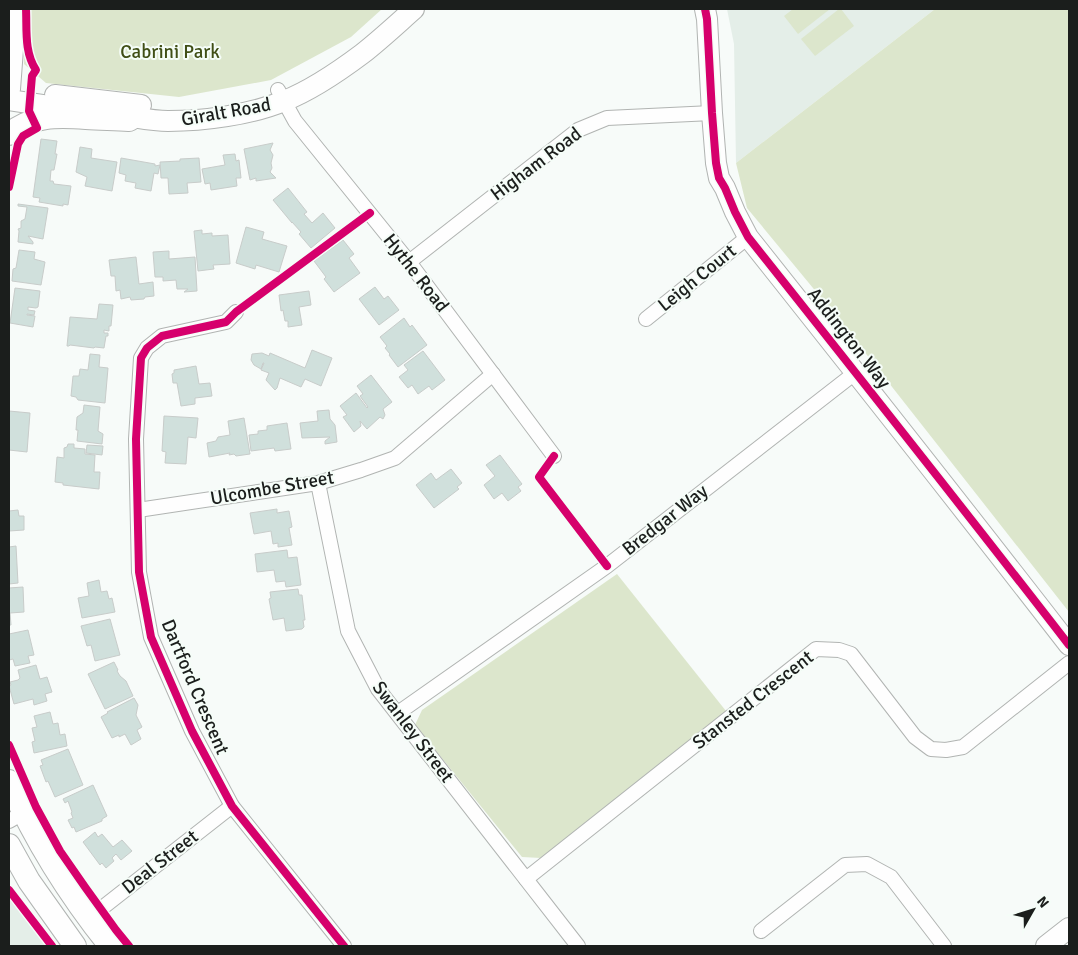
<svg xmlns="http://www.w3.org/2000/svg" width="1078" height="955" font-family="Signika,sans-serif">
<rect width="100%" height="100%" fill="#f7fbf9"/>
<!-- built -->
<g fill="#e4eee8">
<polygon points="727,9 935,9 736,163 734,44"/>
<polygon points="9,897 47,946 9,946"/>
</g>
<!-- green -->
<g fill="#dce6cc">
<polygon points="25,9 382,9 351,37 271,80 179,97 46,83 24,64"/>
<polygon points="793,9 830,9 798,34 784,16"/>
<polygon points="839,9 841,9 854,26 815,56 801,39"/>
<polygon points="935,9 1069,9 1069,612 841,322 747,208 736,163"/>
<polygon points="617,574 726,711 541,858 522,857 415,725 422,710"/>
</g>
<!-- building -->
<g fill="#d0e0dc" stroke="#c8ccca">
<polygon points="41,139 57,141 55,154 57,154 54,170 51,170 50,181 53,181 54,184 71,186 68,205 63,204 63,206 39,202 40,198 33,197"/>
<polygon points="273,143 270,150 273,155 271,163 272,168 270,172 276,178 256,181 256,178 250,180 244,149"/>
<polygon points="80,147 92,149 91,158 117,162 112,191 85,186 87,177 76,172"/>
<polygon points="235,154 236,161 239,160 241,178 236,178 237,186 211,190 210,183 205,184 202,169 225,165 223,155"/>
<polygon points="121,158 155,164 155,166 160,165 158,174 154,173 151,191 135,188 136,183 125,181 126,175 119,173"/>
<polygon points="199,158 201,182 187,183 188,193 169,194 168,178 161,178 160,162 180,161 180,159"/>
<polygon points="288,188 307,212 304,214 312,223 323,213 335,228 311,248 299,234 301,232 292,222 292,223 273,200"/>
<polygon points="18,204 48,208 43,239 28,236 33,242 33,244 18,242 19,231 18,229 21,228 21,221 25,219 27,207 18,206"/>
<polygon points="246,227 264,232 262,239 287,246 279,272 256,265 255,269 236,263"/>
<polygon points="202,230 202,234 212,233 212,236 228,235 230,264 213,265 214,269 198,271 194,231"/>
<polygon points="343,240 354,254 349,258 360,273 334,292 324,279 326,277 314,261"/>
<polygon points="19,250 35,252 34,259 45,262 41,285 12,281 13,269 16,268"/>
<polygon points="169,251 169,259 195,257 197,291 184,292 188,289 177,289 176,280 163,281 163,277 155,277 153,252"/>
<polygon points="136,257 139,284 153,282 154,296 145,297 144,299 131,300 130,297 121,299 120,290 116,291 115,276 111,276 109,260"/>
<polygon points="375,287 384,299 388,296 399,310 379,325 359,299"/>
<polygon points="15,288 40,291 38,307 36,308 28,307 28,310 35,311 34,315 27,314 27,315 35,316 33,327 10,323"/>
<polygon points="309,291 311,305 299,307 302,325 288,327 288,321 285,321 283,310 281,311 279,295"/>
<polygon points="99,304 113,305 111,326 109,326 109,331 104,330 104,333 108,333 108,336 106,336 104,348 95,347 94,348 70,345 69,346 67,346 70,317 97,319"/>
<polygon points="404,318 410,327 412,325 427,345 398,367 389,355 390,354 385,348 387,346 380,337"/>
<polygon points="312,350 332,358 321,386 305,379 301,387 280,378 277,388 275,390 266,380 269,373 261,370 264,363 263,363 261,369 254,365 251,360 252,354 262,353 269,356 270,353 305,368"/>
<polygon points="423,351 445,380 432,390 429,386 418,394 412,385 408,388 399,377 408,370 404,365"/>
<polygon points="90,354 100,355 99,367 108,368 105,403 78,400 76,397 71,396 73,376 79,376 80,369 88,370"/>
<polygon points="196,366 199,384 210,383 212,396 195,398 195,404 181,406 177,383 173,383 172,374 174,373 174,370"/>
<polygon points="371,375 392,402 383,409 385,415 383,419 380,417 367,429 360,421 361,426 354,432 343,417 347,415 340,406 356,393 367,408 368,407 360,396 363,394 357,386"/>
<polygon points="84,405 100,407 98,431 103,434 102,444 77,441 78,430 76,430 77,417 83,413"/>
<polygon points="329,410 330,419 335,425 337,442 325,444 325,441 330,437 302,438 300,423 318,421 317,411"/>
<polygon points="9,411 30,413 27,452 9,450"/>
<polygon points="164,416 198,418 196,438 188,437 186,464 165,463 166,452 162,451"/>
<polygon points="244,418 250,454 236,456 234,454 229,455 230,453 209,457 207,443 216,441 218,437 230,435 228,421"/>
<polygon points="287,423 291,449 275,451 274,448 251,451 249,435 258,434 258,431 267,430 267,426"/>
<polygon points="68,444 74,444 74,448 85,449 85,454 95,455 94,472 100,472 99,489 63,485 63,483 55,482 57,457 64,458 64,448 67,447"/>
<polygon points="87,445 103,446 102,455 86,453"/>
<polygon points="500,455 522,484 518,487 521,491 508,501 502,493 494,499 484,485 495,476 486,465"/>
<polygon points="451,469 462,483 457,487 459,489 434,508 416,485 431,473 436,480"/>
<polygon points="277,509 277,513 289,511 292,527 289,528 292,545 278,547 278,543 273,544 271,531 254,534 250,513"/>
<polygon points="18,510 19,516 24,516 24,530 9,531 9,511"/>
<polygon points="16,546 18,583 9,584 9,547"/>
<polygon points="287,550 288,558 297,557 301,585 286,587 285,581 276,582 274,570 257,572 255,554"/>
<polygon points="99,580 101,592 107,591 109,599 112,598 115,612 82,618 78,598 89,596 87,583"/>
<polygon points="23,587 24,612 10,613 11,625 9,625 9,588"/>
<polygon points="298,589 299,595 302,595 305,620 303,620 304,627 302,629 286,631 284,618 273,620 269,599 271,598 270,592"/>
<polygon points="110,619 120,655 95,661 91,645 87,646 81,626"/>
<polygon points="28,630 34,655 28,656 30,663 15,666 13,659 9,660 9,634"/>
<polygon points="114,662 118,670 117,671 120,676 126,681 133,696 105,709 88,674"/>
<polygon points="36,665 40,679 47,677 52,692 45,694 47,701 34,705 33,699 14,704 9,686 11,685 10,682 18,680 20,678 18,670"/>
<polygon points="134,698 138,705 136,715 142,727 137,730 141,739 131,745 125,734 119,737 119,735 112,738 101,717 108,713 107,712"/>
<polygon points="50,712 53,724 58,723 60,735 65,734 67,746 34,753 32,742 35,741 32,728 37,727 34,716"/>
<polygon points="68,749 83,785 55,797 48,781 46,782 40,766 43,765 41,760"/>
<polygon points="93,785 107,816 102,819 102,821 76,832 74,827 72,828 68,820 73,818 71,813 72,812 68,801 65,803 63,799"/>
<polygon points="95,832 98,837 102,834 113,847 122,840 132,851 121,860 116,854 112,858 114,861 106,868 102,863 100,865 83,842"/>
</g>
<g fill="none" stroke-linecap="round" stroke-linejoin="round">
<!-- street casing -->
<g stroke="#b1b4b2" stroke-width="16">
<g id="street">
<polyline points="278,90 295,121 409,262 554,456"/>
<polyline points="409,262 578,130 607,118 712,113"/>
<polyline points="236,312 226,322 162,336 147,348 141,358 136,439 139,572 151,637 192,731 232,806 344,946"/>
<polyline points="646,319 748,237"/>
<polyline points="318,483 348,631 378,689 578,946"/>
<polyline points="138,510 318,483 361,470 395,458 493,374"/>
<polyline points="398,713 607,566 855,373"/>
<polyline points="9,821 23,813"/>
<polyline points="526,879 816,649 839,650 851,654 915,737 931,749 946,750 963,747 1069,663"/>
<polyline points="88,919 232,806"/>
<polyline points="761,931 845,865 867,864 891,877 944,946"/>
</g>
</g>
<!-- secondary casing -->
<g stroke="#b1b4b2" stroke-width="22">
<g id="secondary">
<path d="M 705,9 L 707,19 L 712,113 L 716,163 L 719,178 L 725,188 L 735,212 L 748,237 C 856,373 963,508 1069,645"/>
<polyline points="55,95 141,105"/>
<polyline points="9,100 75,110"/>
<path d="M 119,115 C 135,117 152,121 168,121 C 204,121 250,115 284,101 C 312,90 338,72 362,54 C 380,40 397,24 414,9"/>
<polyline points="1046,946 1069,928"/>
</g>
</g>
<!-- primary casing -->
<g stroke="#b1b4b2" stroke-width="24">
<g id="primary">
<polyline points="9,89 15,9"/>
<path d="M 9,134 C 33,115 57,116 86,118 C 101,119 115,119 129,120 L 134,117"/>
<path d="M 9,781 C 34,839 71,897 110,946"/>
<polyline points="9,845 29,881 75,946"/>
</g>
</g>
<!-- street -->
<use href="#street" stroke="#fefefe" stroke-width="14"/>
<!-- secondary -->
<use href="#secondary" stroke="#fefefe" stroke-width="20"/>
<!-- primary -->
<use href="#primary" stroke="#fefefe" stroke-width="22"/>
<!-- cycleway casing -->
<g stroke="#f5fdf8" stroke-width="11">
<g id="cycleway">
<path d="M 705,9 L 707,19 L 712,113 L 716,163 L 719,178 L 725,188 L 735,212 L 748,237 C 856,373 963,508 1069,645"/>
<path d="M 9,187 L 18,144 L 23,136 L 37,128 L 29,111 L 32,76 L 36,70 C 24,52 27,29 26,9"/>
<polyline points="554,456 539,477 607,566"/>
<polyline points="9,745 36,807 60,851 85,887 116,930 129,946"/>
<polyline points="9,890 52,946"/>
<polyline points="344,946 232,806 192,731 151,637 139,572 136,439 141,358 147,348 162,336 226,322 236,312 370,213"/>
</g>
</g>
<!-- cycleway -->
<use href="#cycleway" stroke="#d6006c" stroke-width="8"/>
</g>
<g text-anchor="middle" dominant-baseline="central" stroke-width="4" stroke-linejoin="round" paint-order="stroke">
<!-- park labels -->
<g font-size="19" fill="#404f16" stroke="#f5fdf8">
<text x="170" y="52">Cabrini Park</text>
</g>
<!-- street labels -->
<g font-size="19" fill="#1b1e1c" stroke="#f5fdf8">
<text transform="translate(226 112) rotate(-10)">Giralt Road</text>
<text transform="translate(536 164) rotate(-37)">Higham Road</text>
<text transform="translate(416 273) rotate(52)">Hythe Road</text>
<text transform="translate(697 278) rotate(-39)">Leigh Court</text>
<text transform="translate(849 338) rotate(52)">Addington Way</text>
<text transform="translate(272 488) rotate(-10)">Ulcombe Street</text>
<text transform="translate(665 520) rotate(-38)">Bredgar Way</text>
<text transform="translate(195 687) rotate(67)">Dartford Crescent</text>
<text transform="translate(753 700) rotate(-38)">Stansted Crescent</text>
<text transform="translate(413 732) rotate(53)">Swanley Street</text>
<text transform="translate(160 862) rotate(-38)">Deal Street</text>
</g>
</g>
<!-- border -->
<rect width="1078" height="955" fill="none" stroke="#1b1e1c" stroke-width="20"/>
<!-- north arrow -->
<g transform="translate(1033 910) rotate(51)" stroke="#f5fdf8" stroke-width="4" paint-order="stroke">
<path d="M0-4L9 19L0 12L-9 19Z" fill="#1b1e1c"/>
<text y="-8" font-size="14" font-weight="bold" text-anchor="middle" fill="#1b1e1c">N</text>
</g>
</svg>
